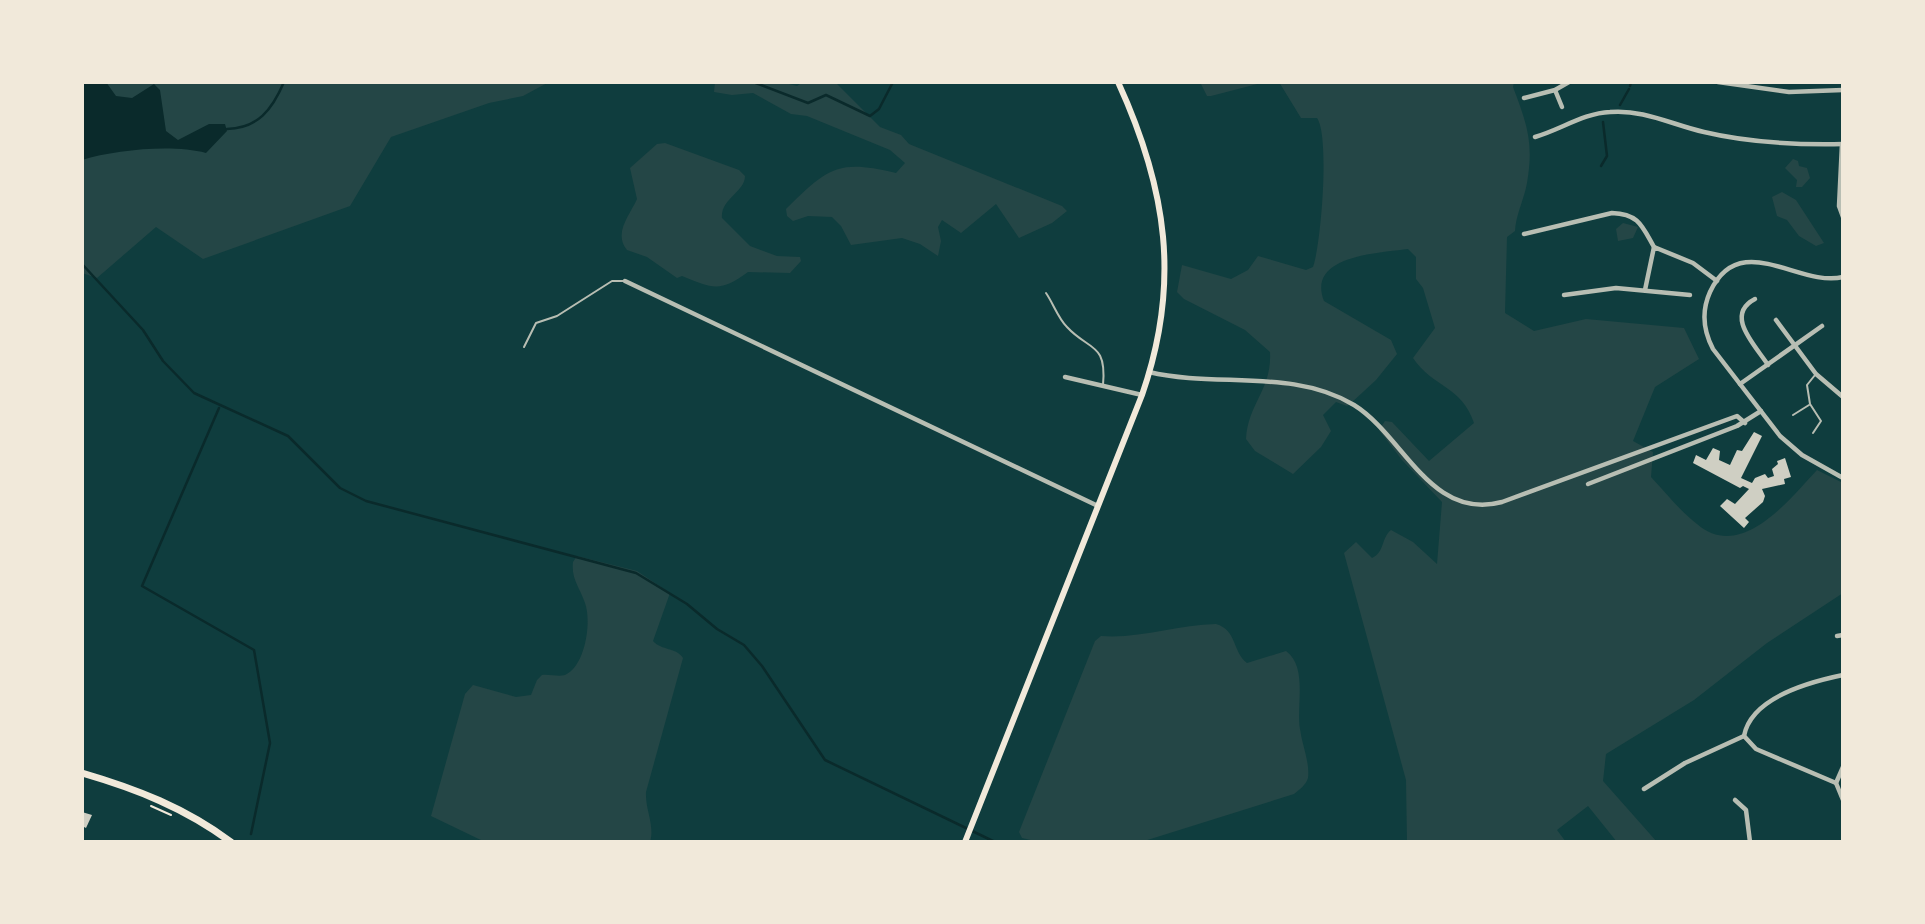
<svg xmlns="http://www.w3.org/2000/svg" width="1925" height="924" font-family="Raleway,sans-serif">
<rect width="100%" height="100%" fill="#0f3d3e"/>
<!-- green -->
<g fill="#244646">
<polygon points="82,82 549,82 523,96 489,103 391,137 350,206 203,259 156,227 97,278 82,273"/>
<path d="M 715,82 L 781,82 L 797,86 L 803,82 L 835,82 L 880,127 L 901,135 L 909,144 L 1062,206 L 1067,211 L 1052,223 L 1019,238 L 996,204 L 961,233 L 942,220 L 938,227 L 941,241 L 938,256 L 920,244 L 902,238 L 851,245 L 841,226 L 832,217 L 808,216 L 793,221 L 787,216 L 786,209 C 828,168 837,159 896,173 L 905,163 L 890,150 L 807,116 L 791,114 L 753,93 L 732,95 L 714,92 Z"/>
<polygon points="1200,82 1265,82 1211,96 1207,96"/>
<path d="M 1279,82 L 1514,82 L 1513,87 C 1527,124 1534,143 1527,183 C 1524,200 1516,214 1515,231 L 1507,237 L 1505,313 L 1534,331 L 1586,319 L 1684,328 L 1699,359 L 1655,387 L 1633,441 L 1653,452 L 1651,477 C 1666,493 1680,511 1697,524 C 1741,562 1789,500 1817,470 L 1843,483 L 1843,593 L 1767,643 L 1694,700 L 1606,754 L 1603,781 L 1657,842 L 1617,842 L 1588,806 L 1557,830 L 1566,842 L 1407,842 L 1406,780 L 1344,553 L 1356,542 L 1372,558 C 1385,552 1381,538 1391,530 L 1413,542 L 1437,564 L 1442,502 L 1402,460 L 1379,430 L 1385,421 L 1392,422 L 1429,461 L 1474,423 C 1462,386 1432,387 1413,358 L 1435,328 L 1423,288 L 1416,279 L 1416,257 L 1408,249 C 1380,253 1306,255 1324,301 L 1391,340 L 1397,354 L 1376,380 L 1350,404 L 1347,406 L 1336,402 L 1323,415 L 1331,431 L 1321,447 L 1293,474 L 1255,451 L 1246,439 C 1248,403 1272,390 1270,352 L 1245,330 L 1184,299 L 1177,292 L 1182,265 L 1231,279 L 1248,270 L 1258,256 L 1306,270 L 1313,267 C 1321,245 1330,136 1317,118 L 1301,118 Z"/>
<path d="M 665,143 L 739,170 L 745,176 C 745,192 720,199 722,218 L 750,246 L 777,256 L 800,257 L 801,261 L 790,273 L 748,272 C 721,292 713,289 682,276 L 677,278 L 647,257 L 627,250 C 613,233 630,215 637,199 L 630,168 L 657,144 Z"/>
<polygon points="1793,159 1798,161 1799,166 1807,168 1810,178 1802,187 1796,187 1797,180 1785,168"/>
<polygon points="1782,192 1796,200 1824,243 1816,246 1799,236 1787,220 1777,216 1772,197"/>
<polygon points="1623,223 1638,227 1633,238 1618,241 1616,229"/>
<path d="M 577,556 L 637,571 L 670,593 L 653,641 C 662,651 676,647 683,658 L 646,792 C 645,810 655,825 650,842 L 485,842 L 431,816 L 465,694 L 473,685 L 516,697 L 531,695 L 537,680 L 542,675 C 549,674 558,677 565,675 C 585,667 592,622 585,603 C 580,588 571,579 573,562 Z"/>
<path d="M 1216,624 C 1237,630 1232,651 1247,663 L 1286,651 C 1308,667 1296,706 1300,729 C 1302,745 1310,762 1308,778 C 1306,785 1299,790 1294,794 L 1141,842 L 1039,842 L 1022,838 L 1019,832 L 1095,641 L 1101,636 C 1139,639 1177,625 1216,624 Z"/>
</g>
<!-- water -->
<path fill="#0a2a2b" d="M 82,82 L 106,82 L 116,96 L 132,98 L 154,84 L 160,90 L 166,131 L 178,140 L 209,124 L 225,124 L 227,131 L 206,153 C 172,144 115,150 82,160 Z"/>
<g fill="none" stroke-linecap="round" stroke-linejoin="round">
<!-- stream -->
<g stroke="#0a2a2b" stroke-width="2.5">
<polyline points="753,82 808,103 826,95 870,116 879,109 893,82"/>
<polyline points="1630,86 1631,82"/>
<polyline points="1620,105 1629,89"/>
<path d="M 227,129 C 258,128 272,110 284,82"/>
<polyline points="1601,166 1607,156 1603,122"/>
<polyline points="82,264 143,330 163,361 194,393 288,436 340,488 366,501 636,573 687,604 717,629 744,645 762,666 825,760 995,842"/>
<polyline points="219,408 142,586 254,650 270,743 251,834"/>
</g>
</g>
<!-- building -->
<g fill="#cfcfc3">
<polygon points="1754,432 1762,436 1741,478 1752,483 1755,478 1765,474 1768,478 1774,476 1772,469 1778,464 1777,461 1785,458 1791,477 1784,479 1785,484 1762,489 1765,496 1763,502 1745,518 1749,522 1744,528 1720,506 1727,499 1735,504 1749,489 1743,486 1740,488 1693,463 1696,455 1706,460 1713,448 1720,451 1719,460 1730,465 1737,450 1742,451"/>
<polygon points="82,812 92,815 86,828 82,826"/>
</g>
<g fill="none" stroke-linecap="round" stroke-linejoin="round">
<!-- path -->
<polyline stroke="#f1e9da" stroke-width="2" points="151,806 171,815"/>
<!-- service -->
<g stroke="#b8beb3" stroke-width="2">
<path d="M 1046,293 C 1053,303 1058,318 1067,327 C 1089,351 1107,342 1103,385"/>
<polyline points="524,347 536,323 557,316 612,281 624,281"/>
<polyline points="1793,415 1809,405"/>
<polyline points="1813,433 1821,421 1810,404 1807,385 1815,375"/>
</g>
<!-- minor -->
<g stroke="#b8beb3" stroke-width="4.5">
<polyline points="1718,82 1789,92 1843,90"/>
<polyline points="1555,90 1562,107"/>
<polyline points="1524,98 1555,90 1569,82"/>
<path d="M 1535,137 C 1560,130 1584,113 1610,112 C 1643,109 1673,125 1704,132 C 1750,143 1796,145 1843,144"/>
<polyline points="1842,144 1839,206 1843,217"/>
<path d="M 1524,234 L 1612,213 C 1639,214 1642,226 1654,247"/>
<path d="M 1843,277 C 1799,288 1740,228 1710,292 C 1701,312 1703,330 1713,349 L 1780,436 L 1802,455 L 1843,478"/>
<polyline points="625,281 1098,506"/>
<polyline points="1645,290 1654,247 1693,263 1717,281"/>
<polyline points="1564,295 1616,288 1690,295"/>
<path d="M 1755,299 C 1724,315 1755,345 1768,365"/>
<polyline points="1776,320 1816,374 1843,397"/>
<path d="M 1149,372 C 1216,388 1293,368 1354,405 C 1404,436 1430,521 1502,502 L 1737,416 L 1745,423"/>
<polyline points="1065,377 1142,395"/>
<polyline points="1740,384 1822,326"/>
<polyline points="1588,484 1737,426 1761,411"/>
<polyline points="1837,636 1843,635"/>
<polyline points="1843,767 1836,783 1843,800"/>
<path d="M 1836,783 L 1756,749 L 1744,736 C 1751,698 1809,682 1843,675"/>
<polyline points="1644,789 1685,763 1744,736"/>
<polyline points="1735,800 1746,810 1750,842"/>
</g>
<!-- secondary -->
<path stroke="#f1e9da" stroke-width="6" d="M 965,842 L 1142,395 C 1181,283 1167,189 1118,82"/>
<!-- primary -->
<path stroke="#f1e9da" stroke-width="7" d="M 82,773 C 137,789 185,808 231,842"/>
</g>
<!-- border -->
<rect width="1925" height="924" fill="none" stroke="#f1e9da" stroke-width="168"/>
</svg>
